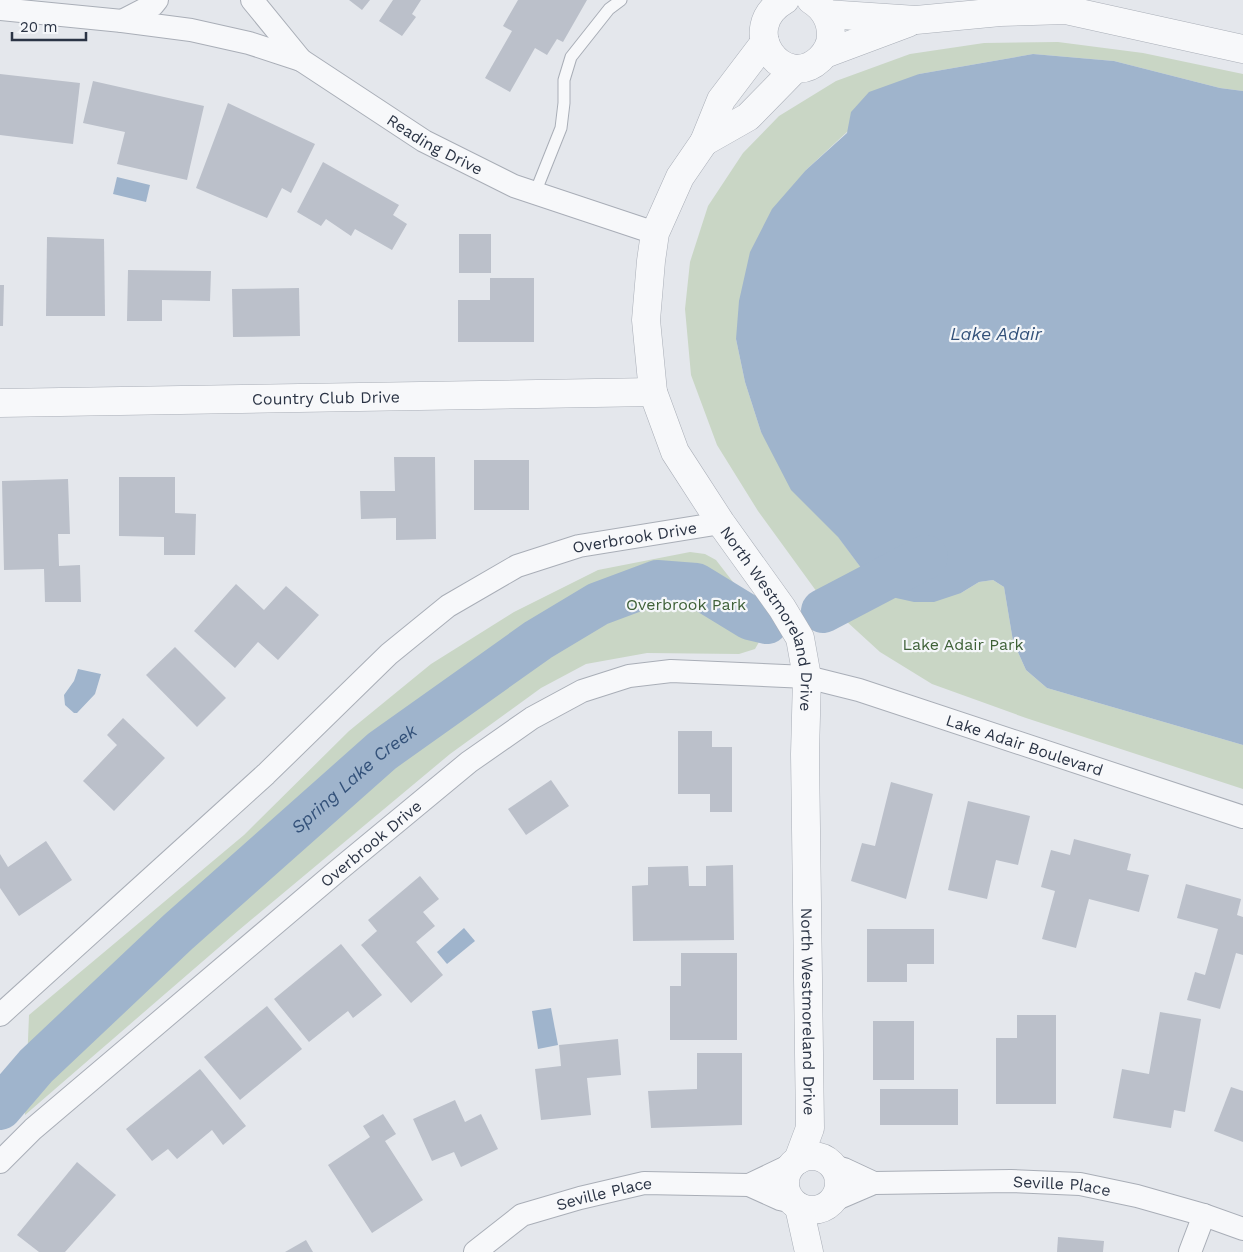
<svg xmlns="http://www.w3.org/2000/svg" width="1243" height="1252" font-family="'Work Sans',sans-serif">
<rect width="100%" height="100%" fill="#e4e7ec"/>
<!-- green -->
<g fill="#c9d6c5">
<polygon points="1058,42 1143,53 1243,74 1243,91 1220,88 1114,61 1033,54 919,74 847,132 806,170 736,339 745,382 761,432 873,584 961,593 979,582 993,580 1004,587 1013,641 1026,670 1047,688 1243,745 1243,789 1026,718 932,684 880,652 822,599 758,511 717,445 691,375 685,309 690,262 708,206 743,153 779,116 836,81 910,54 984,43"/>
<polygon points="690,552 705,554 716,560 760,617 763,635 755,649 739,654 647,653 586,664 541,688 450,754 239,930 25,1115 29,1015 244,835 349,731 431,664 514,612 598,570"/>
</g>
<!-- water -->
<g fill="#9fb4cc">
<polygon points="1033,54 1114,61 1220,88 1243,91 1243,745 1047,688 1026,670 1013,641 1004,587 993,580 979,582 961,593 934,602 914,602 896,598 873,584 838,537 791,490 761,432 745,382 736,339 739,301 750,252 772,209 806,170 847,133 851,112 869,92 919,74"/>
<polygon points="117,177 150,185 146,202 113,194"/>
<polygon points="78,669 101,674 95,694 77,713 74,713 65,705 64,695 74,681"/>
<polygon points="464,928 475,941 447,964 437,952"/>
<polygon points="551,1008 558,1045 538,1049 532,1011"/>
</g>
<g fill="none" stroke-linecap="round" stroke-linejoin="round">
<!-- river -->
<g stroke="#9fb4cc" stroke-width="44">
<polyline points="823,611 926,557"/>
<path id="s1" d="M 0,1108 L 36,1066 L 178,932 L 382,751 L 538,640 L 598,604 L 657,582 L 696,585 L 750,618 L 767,622"/>
</g>
</g>
<!-- building -->
<g fill="#bbc0ca">
<polygon points="349,0 370,0 362,10"/>
<polygon points="393,0 421,0 412,14 416,17 402,36 379,21"/>
<polygon points="518,0 587,0 563,42 557,39 547,55 535,48 510,92 485,78 512,31 503,26"/>
<polygon points="0,74 80,83 73,144 0,135"/>
<polygon points="93,81 204,106 187,180 117,164 125,132 83,123"/>
<polygon points="228,103 315,144 291,193 282,188 267,218 196,188"/>
<polygon points="323,162 399,205 393,215 407,224 392,250 355,229 351,236 326,219 321,226 297,212"/>
<rect x="459" y="234" width="32" height="39"/>
<polygon points="47,237 104,239 105,316 46,316"/>
<polygon points="128,270 211,271 210,301 162,300 162,321 127,321"/>
<polygon points="490,278 534,278 534,342 458,342 458,300 490,300"/>
<polygon points="0,285 4,285 3,326 0,326"/>
<polygon points="299,288 300,336 233,337 232,289"/>
<polygon points="394,457 435,457 436,539 396,540 396,518 361,519 360,491 395,491"/>
<rect x="474" y="460" width="55" height="50"/>
<polygon points="119,477 175,477 175,513 196,514 195,555 164,555 164,537 119,536"/>
<polygon points="68,479 70,534 58,534 59,566 80,565 81,602 45,602 44,569 4,570 2,481"/>
<polygon points="236,584 264,610 286,586 319,615 278,660 258,642 235,668 194,631"/>
<polygon points="175,647 226,698 197,727 146,675"/>
<polygon points="123,718 165,758 114,811 83,781 117,745 107,735"/>
<polygon points="678,731 712,731 712,747 732,747 732,812 710,812 710,794 678,794"/>
<polygon points="551,780 569,806 526,835 508,809"/>
<polygon points="891,782 933,794 906,899 851,881 862,843 875,846"/>
<polygon points="968,801 1030,816 1018,865 996,860 987,899 948,890"/>
<polygon points="1074,839 1131,854 1127,870 1149,875 1139,912 1089,899 1076,948 1042,939 1055,891 1041,887 1051,850 1070,855"/>
<polygon points="46,841 72,880 19,916 0,888 0,854 8,867"/>
<polygon points="733,865 734,940 633,941 632,886 648,885 648,867 688,866 689,886 706,886 706,866"/>
<polygon points="420,876 439,899 423,912 435,926 416,942 443,975 411,1003 361,945 377,931 368,920"/>
<polygon points="1186,884 1241,899 1237,915 1243,917 1243,955 1236,953 1220,1009 1187,1000 1195,972 1205,975 1218,929 1177,918"/>
<polygon points="867,929 934,929 934,964 907,964 907,982 867,982"/>
<polygon points="341,944 382,995 353,1018 348,1011 309,1042 274,999"/>
<polygon points="681,953 737,953 737,1040 670,1040 670,986 681,986"/>
<polygon points="267,1006 302,1049 240,1100 204,1057"/>
<polygon points="1160,1012 1201,1019 1185,1112 1174,1110 1171,1128 1113,1118 1122,1069 1149,1074"/>
<polygon points="1017,1015 1056,1015 1056,1104 996,1104 996,1038 1017,1038"/>
<rect x="873" y="1021" width="41" height="59"/>
<polygon points="618,1039 621,1075 587,1078 591,1115 541,1120 535,1069 561,1066 559,1045"/>
<polygon points="697,1053 742,1053 742,1125 651,1128 648,1091 697,1089"/>
<polygon points="200,1069 246,1126 223,1145 212,1130 177,1159 168,1149 152,1161 126,1129"/>
<polygon points="1231,1087 1243,1091 1243,1142 1214,1131"/>
<rect x="880" y="1089" width="78" height="36"/>
<polygon points="455,1100 465,1122 481,1114 498,1149 461,1167 454,1152 432,1161 413,1119"/>
<polygon points="383,1114 396,1134 385,1141 423,1200 372,1233 328,1165 370,1137 363,1126"/>
<polygon points="77,1162 116,1195 65,1252 39,1252 17,1235"/>
<polygon points="1058,1237 1104,1241 1103,1252 1057,1252"/>
<polygon points="306,1240 313,1252 285,1252"/>
</g>
<g fill="none" stroke-linecap="round" stroke-linejoin="round">
<!-- service casing -->
<g stroke="#a9aeb7" stroke-width="13">
<polyline id="service" points="535,193 561,128 564,103 564,80 571,57 609,9 621,0"/>
</g>
<!-- minor casing -->
<g stroke="#a9aeb7" stroke-width="24">
<g id="minor">
<path id="s2" d="M 252,0 L 301,60 L 424,141 L 514,186 L 655,233"/>
<polyline points="0,9 122,21 191,30 249,43 301,60"/>
<polyline points="122,21 153,5 157,0"/>
<path id="s3" d="M 0,1015 L 266,774 L 389,654 L 448,606 L 517,566 L 579,546 L 721,523"/>
<path id="s4" d="M 0,1162 L 33,1129 L 336,872 L 469,762 L 532,718 L 582,691 L 629,676 L 671,671 L 807,677 L 859,690 L 1243,817"/>
<polyline points="833,1166 844,1169 874,1183"/>
<polyline points="749,1185 793,1164"/>
<path id="s5" d="M 829,1204 L 839,1198 L 874,1183 L 1011,1181 L 1080,1184 L 1137,1196 L 1204,1215 L 1243,1229"/>
<path id="s6" d="M 475,1252 L 522,1215 L 580,1198 L 644,1183 L 749,1185 L 780,1199 L 793,1202"/>
<polyline points="1190,1252 1204,1215"/>
</g>
</g>
<!-- tertiary casing -->
<g stroke="#a9aeb7" stroke-width="29">
<g id="tertiary">
<path d="M 785,0 C 735,29 784,93 820,59 C 827,52 831,44 831,35 C 831,19 824,8 811,0"/>
<polyline points="826,14 916,20 1000,12 1066,10 1243,49"/>
<path id="s7" d="M 765,42 L 721,100 L 704,142 L 680,177 L 655,233 L 651,261 L 646,320 L 653,392 L 675,452 L 721,523 L 782,608 L 800,638 L 807,677 L 805,754 L 810,1128 L 798,1160"/>
<polyline points="825,54 908,23"/>
<polyline points="704,142 748,117 795,69"/>
<path id="s8" d="M 0,403 L 653,392"/>
<circle cx="812" cy="1183" r="27"/>
<polyline points="799,1207 809,1252"/>
</g>
</g>
<!-- service -->
<use href="#service" stroke="#f7f8fa" stroke-width="11"/>
<!-- minor -->
<use href="#minor" stroke="#f7f8fa" stroke-width="22"/>
<!-- tertiary -->
<use href="#tertiary" stroke="#f7f8fa" stroke-width="28"/>
</g>
<g text-anchor="middle" dominant-baseline="central" stroke-width="4.5" stroke-linejoin="round" paint-order="stroke">
<!-- street labels -->
<g font-size="16" fill="#2b3445" stroke="#f4f6f9">
<text stroke="none"><textPath href="#s2" startOffset="236">Reading Drive</textPath></text>
<text stroke="none"><textPath href="#s8" startOffset="326">Country Club Drive</textPath></text>
<text stroke="none"><textPath href="#s3" startOffset="808">Overbrook Drive</textPath></text>
<text stroke="none"><textPath href="#s7" startOffset="640">North Westmoreland Drive</textPath></text>
<text stroke="none"><textPath href="#s4" startOffset="1206">Lake Adair Boulevard</textPath></text>
<text stroke="none"><textPath href="#s4" startOffset="489">Overbrook Drive</textPath></text>
<text stroke="none"><textPath href="#s7" startOffset="1044">North Westmoreland Drive</textPath></text>
<text stroke="none"><textPath href="#s5" startOffset="238">Seville Place</textPath></text>
<text stroke="none"><textPath href="#s6" startOffset="145">Seville Place</textPath></text>
</g>
<!-- park labels -->
<g font-size="16" fill="#3f6138" stroke="#f4f6f9">
<text x="686" y="604">Overbrook Park</text>
<text x="963" y="644">Lake Adair Park</text>
</g>
<!-- water labels -->
<g font-size="18" font-style="italic" fill="#34527a" stroke="#f4f6f9">
<text x="996" y="333">Lake Adair</text>
<text stroke="none"><textPath href="#s1" startOffset="484">Spring Lake Creek</textPath></text>
</g>
</g>
<!-- scale -->
<path d="M12 32v8h74v-8" fill="none" stroke="#2b3445" stroke-width="2.5"/>
<text x="20" y="32" font-size="15" fill="#2b3445" stroke="#f4f6f9" stroke-width="4" paint-order="stroke">20 m</text>
</svg>
